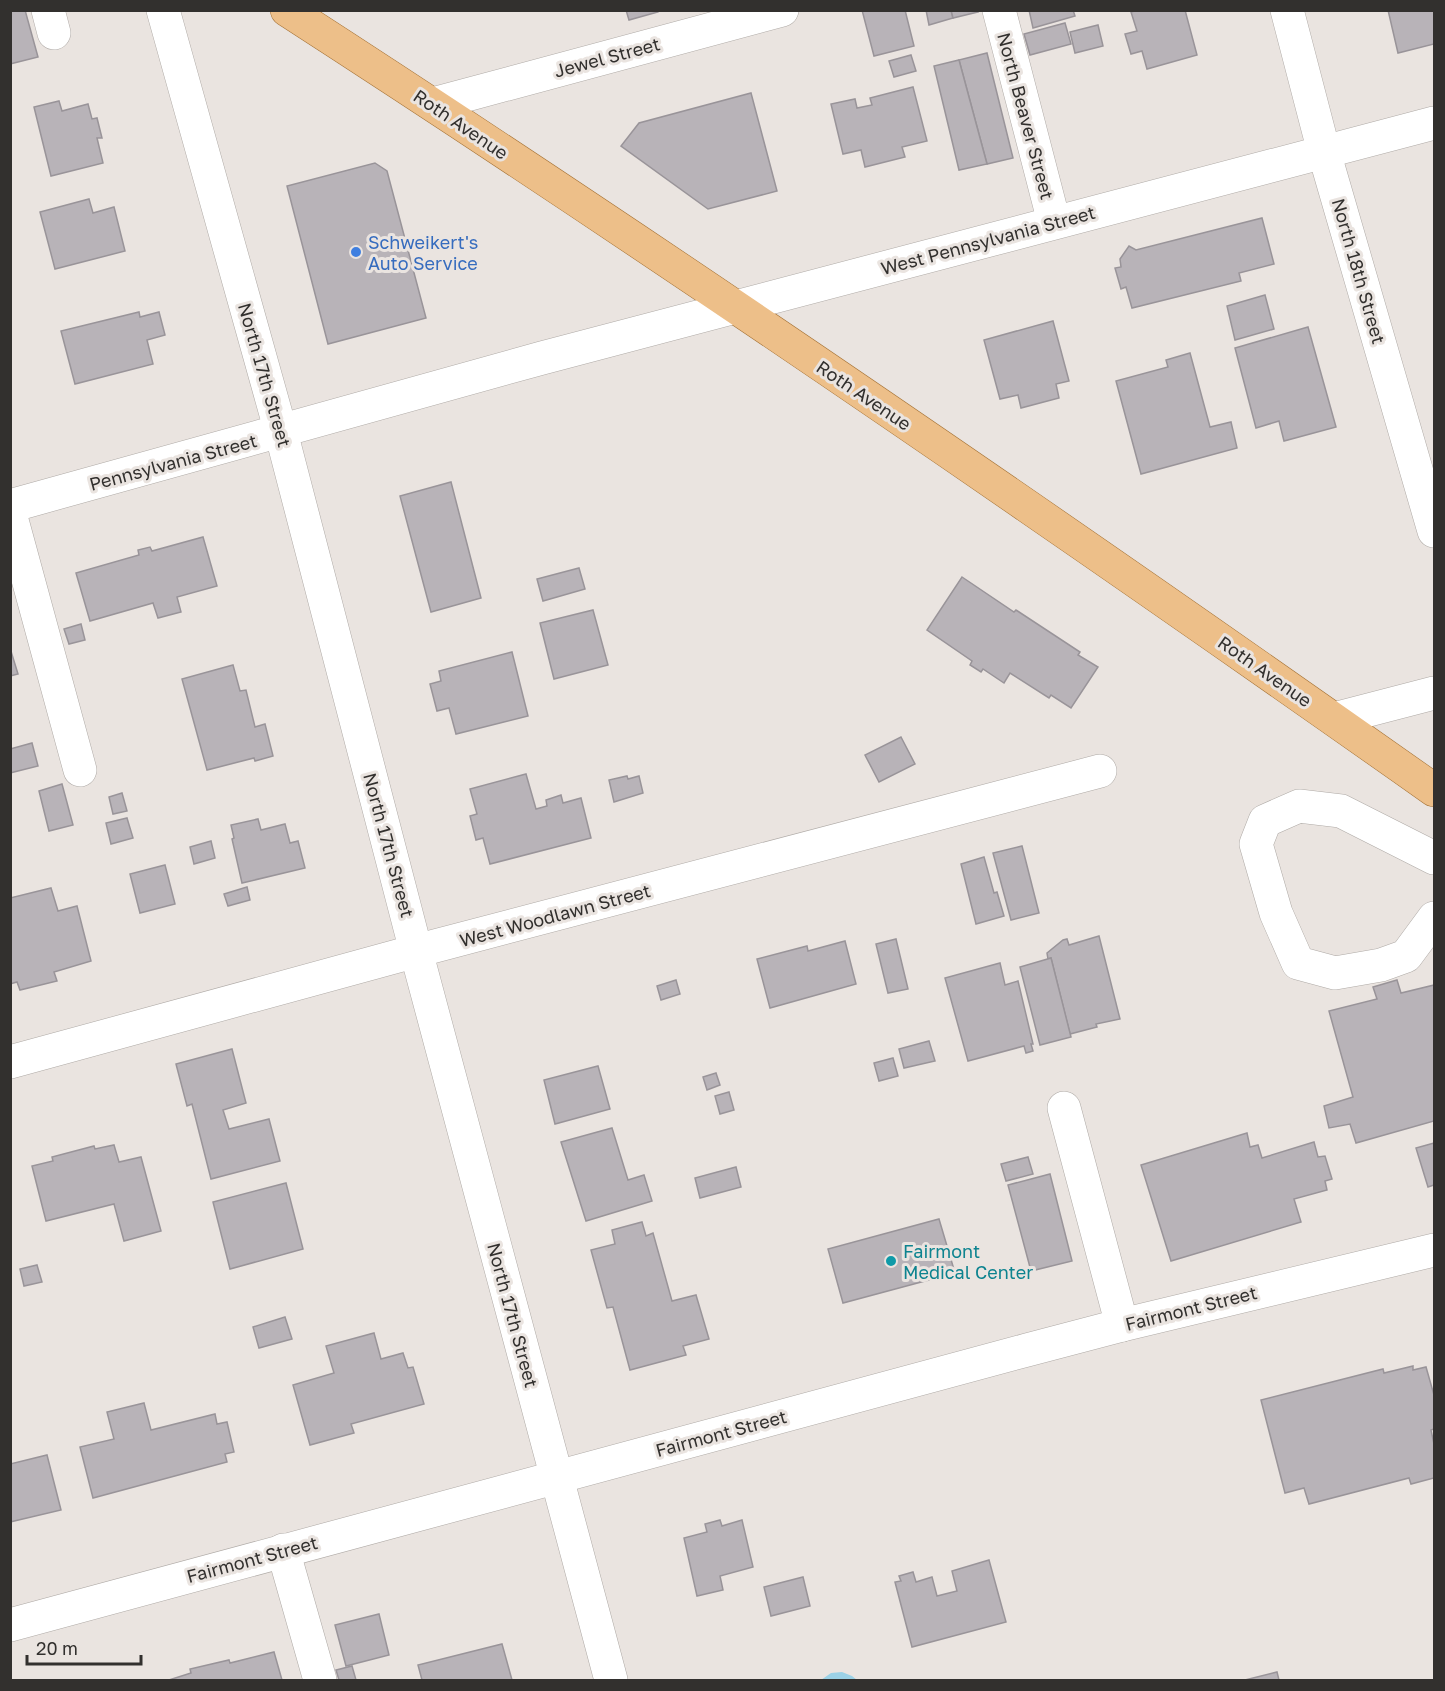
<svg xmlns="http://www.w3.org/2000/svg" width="1445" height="1691" font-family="'Golos Text',sans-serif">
<rect width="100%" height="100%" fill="#eae4e0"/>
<!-- water -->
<polygon fill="#9bd1e6" points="842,1672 852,1676 857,1680 821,1680 831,1673"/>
<!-- building -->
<g fill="#b8b3b8" stroke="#999499" stroke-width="1.5">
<polygon points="10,10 25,10 38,57 10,64"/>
<polygon points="626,10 658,10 658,12 629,20"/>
<polygon points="862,10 905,10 914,46 874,56"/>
<polygon points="926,10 951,10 953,18 929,25"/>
<polygon points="951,10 977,10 978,12 953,18"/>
<polygon points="1029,10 1073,10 1075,16 1033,28"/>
<polygon points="1138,10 1185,10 1197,55 1147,69 1142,51 1131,54 1125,34 1137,31 1131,12"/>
<polygon points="1388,10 1434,10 1434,44 1398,53"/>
<polygon points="1065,23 1071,44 1030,55 1024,34"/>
<polygon points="1098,25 1103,46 1075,53 1070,32"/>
<polygon points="987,53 1013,158 987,164 959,60"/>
<polygon points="911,55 916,71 894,77 889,61"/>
<polygon points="959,60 987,164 959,170 934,66"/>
<polygon points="913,87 927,141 902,147 905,157 865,167 861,150 843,154 831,104 855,99 857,108 872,105 870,98"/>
<polygon points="751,93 777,191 708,209 621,146 639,123"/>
<polygon points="59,101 62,111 88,104 92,119 97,118 102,138 97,138 103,163 51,176 34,107"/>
<polygon points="375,163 387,171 426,318 328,344 287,186"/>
<polygon points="89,199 93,213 114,207 125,251 55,269 40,212"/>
<polygon points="1262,218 1274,264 1239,273 1241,281 1132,308 1126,287 1121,289 1115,268 1121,267 1120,259 1129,246 1136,250"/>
<polygon points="1265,295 1274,329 1235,340 1227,306"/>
<polygon points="139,312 140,317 159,312 165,335 147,340 153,364 75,384 61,331"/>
<polygon points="1053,321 1069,381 1056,384 1059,398 1021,408 1018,395 1000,399 984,340"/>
<polygon points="1308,327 1336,427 1284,441 1279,421 1256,428 1235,348"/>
<polygon points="1190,353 1210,427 1231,422 1237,448 1141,474 1116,381 1168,367 1166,360"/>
<polygon points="451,482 481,598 431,612 400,496"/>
<polygon points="203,537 217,586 177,597 181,612 158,618 153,603 90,621 76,573 139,555 138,550 150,547 152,551"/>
<polygon points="579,568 585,589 543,601 537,579"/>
<polygon points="962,577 1014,612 1016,610 1080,652 1078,655 1098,667 1071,708 1051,695 1049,698 1010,673 1004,683 983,669 981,672 970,665 972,661 927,630"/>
<polygon points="593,610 608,665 554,679 540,623"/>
<polygon points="81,624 85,640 69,644 64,629"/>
<polygon points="10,648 18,674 10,676"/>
<polygon points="512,652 528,716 456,734 449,708 437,711 430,684 441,681 439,671"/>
<polygon points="233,665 240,691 246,690 255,727 265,724 273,756 255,761 254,758 207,770 182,679"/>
<polygon points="901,737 915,764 879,782 865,755"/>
<polygon points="32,743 38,766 10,773 10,749"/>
<polygon points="526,774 536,809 547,806 546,800 561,795 563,803 581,798 591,838 490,864 483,838 476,840 470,816 477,814 470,789"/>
<polygon points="627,776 628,779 639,776 643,793 614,802 609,780"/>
<polygon points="62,784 73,825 49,831 39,791"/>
<polygon points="122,793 127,811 113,814 109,797"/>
<polygon points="127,818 133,838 111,844 106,823"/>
<polygon points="258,819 261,830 285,824 290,843 298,841 305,868 242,883 232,839 234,838 231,825"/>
<polygon points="211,841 215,858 194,864 190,847"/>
<polygon points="1022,846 1039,913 1011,920 993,853"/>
<polygon points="984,857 994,893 997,892 1004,916 976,924 961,864"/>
<polygon points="165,865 175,904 140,913 130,874"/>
<polygon points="247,887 250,900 228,906 224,894"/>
<polygon points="51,888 58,911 77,906 91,961 54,972 57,981 20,990 17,982 10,984 10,898"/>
<polygon points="1099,936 1120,1019 1096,1024 1097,1027 1070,1034 1051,958 1048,959 1047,953 1063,940 1067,939 1069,945"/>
<polygon points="896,939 908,989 888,993 876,944"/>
<polygon points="845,941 856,984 770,1008 757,959 807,946 808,951"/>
<polygon points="1051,958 1071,1037 1040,1045 1020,967"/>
<polygon points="1000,963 1005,985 1018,981 1033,1044 1031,1044 1033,1051 1026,1053 1024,1046 968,1061 945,978"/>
<polygon points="676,980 680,994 661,1000 657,986"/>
<polygon points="1397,980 1401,993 1434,985 1434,1121 1356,1143 1350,1124 1329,1128 1324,1106 1353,1097 1329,1011 1377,999 1373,987"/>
<polygon points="929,1041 935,1061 904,1068 899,1049"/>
<polygon points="232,1049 246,1103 223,1110 229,1129 269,1119 280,1161 211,1179 192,1104 187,1106 176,1064"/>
<polygon points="893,1058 898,1076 879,1081 874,1063"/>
<polygon points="598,1066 610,1109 555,1124 544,1080"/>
<polygon points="716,1073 720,1085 707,1090 703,1077"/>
<polygon points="729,1092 734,1110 720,1114 715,1096"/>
<polygon points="612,1128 628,1180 644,1175 652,1201 586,1221 561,1142"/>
<polygon points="1247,1133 1250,1147 1258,1145 1262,1158 1314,1142 1318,1157 1325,1156 1332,1179 1325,1181 1327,1190 1294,1199 1301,1222 1171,1261 1141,1165"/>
<polygon points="1434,1143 1434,1185 1428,1187 1416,1148"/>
<polygon points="114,1145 119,1162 141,1157 161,1231 124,1241 114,1204 46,1221 32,1166 53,1161 52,1157 94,1146 95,1149"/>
<polygon points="1028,1157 1033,1174 1006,1181 1001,1164"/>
<polygon points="736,1167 741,1187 700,1198 695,1178"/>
<polygon points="1050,1174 1072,1261 1031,1271 1008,1185"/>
<polygon points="286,1183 303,1249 230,1269 213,1202"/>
<polygon points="939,1219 955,1273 843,1303 828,1249"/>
<polygon points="642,1222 646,1236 653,1233 672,1301 696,1295 709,1339 683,1346 686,1355 630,1370 613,1307 607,1308 591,1250 615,1244 612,1230"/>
<polygon points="37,1265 42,1282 24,1286 20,1269"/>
<polygon points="285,1317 292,1339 259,1348 253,1327"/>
<polygon points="374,1333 381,1359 403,1353 408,1368 413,1367 424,1404 351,1424 354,1433 310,1445 293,1385 334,1373 326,1346"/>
<polygon points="1413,1366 1413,1370 1426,1367 1434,1395 1434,1429 1431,1430 1434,1444 1434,1478 1411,1484 1409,1478 1309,1504 1304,1488 1285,1493 1261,1400 1383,1369 1384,1373"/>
<polygon points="144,1403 151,1430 215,1414 217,1424 227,1422 234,1452 225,1454 227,1462 93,1498 80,1447 114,1439 107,1412"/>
<polygon points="47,1455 61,1510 10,1522 10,1464"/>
<polygon points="720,1520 722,1526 742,1520 753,1567 720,1576 723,1590 697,1596 684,1538 707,1532 705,1524"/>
<polygon points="989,1560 1006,1622 912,1647 895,1582 901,1581 899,1576 913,1572 916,1582 932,1577 937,1596 957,1591 952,1571"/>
<polygon points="803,1577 810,1606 771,1616 764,1587"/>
<polygon points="379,1614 389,1655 346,1666 335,1625"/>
<polygon points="502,1644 512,1680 422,1680 418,1665"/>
<polygon points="274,1652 282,1680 169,1680 191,1673 190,1669 229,1660 230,1663"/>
<polygon points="352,1666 356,1680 339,1680 336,1670"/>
<polygon points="1277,1672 1279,1680 1245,1680"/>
</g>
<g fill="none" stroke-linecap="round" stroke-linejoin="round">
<!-- minor casing -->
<g stroke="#afaaa6" stroke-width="34">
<g id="minor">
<polyline points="48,10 54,33"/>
<polyline points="163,10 281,432 416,951 611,1680"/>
<polyline points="999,10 1054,222"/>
<polyline points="1287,10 1324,152 1434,531"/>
<polyline points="433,104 782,10"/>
<polyline points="10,506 542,358 1434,123"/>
<polyline points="10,513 80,770"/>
<polyline points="1334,719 1434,693"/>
<polyline points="1434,858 1341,811 1299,806 1265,821 1256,844 1276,913 1298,963 1335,973 1381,965 1406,956 1434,918"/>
<polyline points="10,1062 416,951 1100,771"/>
<polyline points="1064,1108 1122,1325"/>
<polyline points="283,1550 320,1680"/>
<polyline points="10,1625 1027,1350 1122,1325 1434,1250"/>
</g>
</g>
<!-- major casing -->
<g stroke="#a47236" stroke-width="34">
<path id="major" d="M 287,10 C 675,261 1057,524 1434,790"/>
</g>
<!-- minor -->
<use href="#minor" stroke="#fff" stroke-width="33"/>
<!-- major -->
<use href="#major" stroke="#edbf89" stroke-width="33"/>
</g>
<!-- markers -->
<circle fill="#3f7fe0" stroke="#eae4e0" stroke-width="2" cx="356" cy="252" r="6"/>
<circle fill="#0f9aa8" stroke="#eae4e0" stroke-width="2" cx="891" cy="1261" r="6"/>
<g text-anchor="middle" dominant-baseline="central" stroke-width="6" stroke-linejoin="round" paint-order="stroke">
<!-- street labels -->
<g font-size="18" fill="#32302e" stroke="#eae4e0">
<text transform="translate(607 57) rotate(-15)">Jewel Street</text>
<text transform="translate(1026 116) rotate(75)">North Beaver Street</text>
<text transform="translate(461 124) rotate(34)">Roth Avenue</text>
<text transform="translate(988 240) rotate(-15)">West Pennsylvania Street</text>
<text transform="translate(1359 271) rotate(74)">North 18th Street</text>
<text transform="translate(265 375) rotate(74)">North 17th Street</text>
<text transform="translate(864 395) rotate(34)">Roth Avenue</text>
<text transform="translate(173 462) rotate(-15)">Pennsylvania Street</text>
<text transform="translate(1265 671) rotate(35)">Roth Avenue</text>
<text transform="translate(389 845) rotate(75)">North 17th Street</text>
<text transform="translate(555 915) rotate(-15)">West Woodlawn Street</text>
<text transform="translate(1191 1308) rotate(-14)">Fairmont Street</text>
<text transform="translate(513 1315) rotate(75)">North 17th Street</text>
<text transform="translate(721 1433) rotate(-15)">Fairmont Street</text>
<text transform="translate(252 1559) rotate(-15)">Fairmont Street</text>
</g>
<!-- shop labels -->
<g font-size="18" fill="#366cbe" stroke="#eae4e0" text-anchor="start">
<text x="368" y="242">Schweikert's<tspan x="368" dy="21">Auto Service</tspan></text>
</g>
<!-- culture labels -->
<g font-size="18" fill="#0d838f" stroke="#eae4e0" text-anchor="start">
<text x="903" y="1251">Fairmont<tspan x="903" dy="21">Medical Center</tspan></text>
</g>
</g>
<!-- border -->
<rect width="1445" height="1691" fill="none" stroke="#32302e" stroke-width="24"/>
<!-- scale -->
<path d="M27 1655v9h114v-9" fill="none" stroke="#32302e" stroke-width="3"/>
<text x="36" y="1655" font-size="18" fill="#32302e" stroke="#eae4e0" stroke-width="4.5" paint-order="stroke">20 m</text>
</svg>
